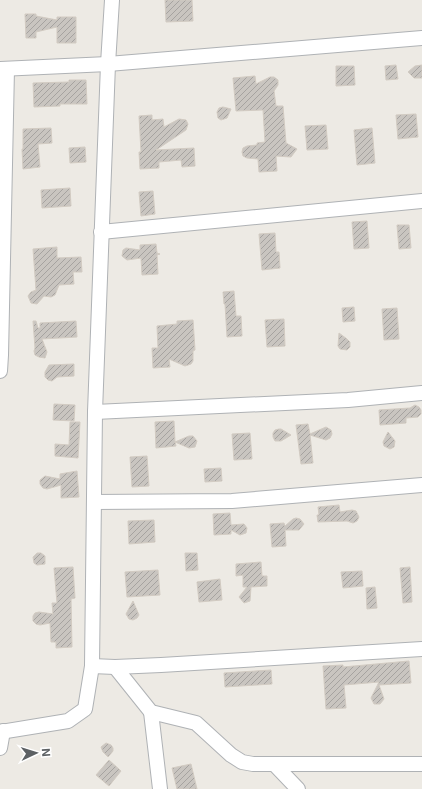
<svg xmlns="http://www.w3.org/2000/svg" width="422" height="789" font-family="Inter,sans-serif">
<defs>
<pattern id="building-hatch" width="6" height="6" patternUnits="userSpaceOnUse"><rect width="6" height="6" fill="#c9c5c0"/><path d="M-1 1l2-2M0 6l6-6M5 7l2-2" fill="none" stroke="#a6a3a0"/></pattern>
</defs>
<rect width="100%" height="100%" fill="#edeae4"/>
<!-- building -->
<g fill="url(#building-hatch)" stroke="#d2cbc2">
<polygon points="165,0 192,0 193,21 166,22"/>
<polygon points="25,14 36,14 36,16 57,20 57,17 76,17 76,43 57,43 57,27 36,32 36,38 26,38"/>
<polygon points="396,65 398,79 386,80 385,66"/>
<polygon points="422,65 422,78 414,78 408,72 415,66"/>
<polygon points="336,66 354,66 355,85 336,86"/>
<polygon points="255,76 256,84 270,77 274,77 278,80 278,85 274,91 276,106 283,106 286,143 297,149 291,157 276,156 277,171 259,172 258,159 247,158 243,156 242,152 243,148 247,146 257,145 257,143 265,142 263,110 236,111 233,78"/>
<polygon points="69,80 86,80 87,104 60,104 60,106 34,107 33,83 69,82"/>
<polygon points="223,107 231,109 227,118 221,120 218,118 217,112 219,108"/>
<polygon points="416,114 418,137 398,139 396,115"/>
<polygon points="152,115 152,120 163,119 164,127 179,119 186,120 188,124 186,130 156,150 194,148 195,166 182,167 181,160 159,162 159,168 140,169 139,152 141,152 139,116"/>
<polygon points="326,125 328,149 307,150 305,126"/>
<polygon points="51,128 52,143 38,144 40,167 23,169 22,149 23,149 23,129"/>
<polygon points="372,128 375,163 357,165 354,130"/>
<polygon points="85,147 86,162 70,163 69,148"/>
<polygon points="70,188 71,206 42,208 41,190"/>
<polygon points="153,191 155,214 141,216 139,192"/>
<polygon points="367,221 369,248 354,249 352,222"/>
<polygon points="397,225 409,225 411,248 399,249"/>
<polygon points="275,233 276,252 279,252 280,268 262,270 259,234"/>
<polygon points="156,244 157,253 160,254 157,255 158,274 142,275 141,258 127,260 122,256 123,250 126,248 140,250 140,245"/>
<polygon points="57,247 57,258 81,257 82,272 73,272 74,284 59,285 55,295 51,297 44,296 37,304 31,303 28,296 31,292 36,290 33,249"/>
<polygon points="234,291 236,316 241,316 242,336 227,337 225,304 224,304 223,292"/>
<polygon points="354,307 355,321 343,322 342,308"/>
<polygon points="397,308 399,339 384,340 382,309"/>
<polygon points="284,319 285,346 267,347 265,320"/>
<polygon points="193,320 195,350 193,351 193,361 191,364 185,366 169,359 170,367 153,368 152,348 158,348 157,326 177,324 177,321"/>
<polygon points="33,321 36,321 38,328 40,328 40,323 76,321 77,337 42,339 47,352 45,358 39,357 35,355 34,351 35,348"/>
<polygon points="339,333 347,339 350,342 350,347 347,350 340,349 338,346"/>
<polygon points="74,364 74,376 57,377 52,381 48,380 45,377 45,372 49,365"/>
<polygon points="54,404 75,405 74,421 53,420"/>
<polygon points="415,405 419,407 421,410 421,414 418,417 406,418 406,423 380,425 379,410 410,408"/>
<polygon points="174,421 175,442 189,436 193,436 197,441 195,447 189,448 175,442 176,446 156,448 155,422"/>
<polygon points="70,422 80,422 78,458 55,456 55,444 69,445"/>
<polygon points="308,424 310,434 326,427 331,430 332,434 330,438 326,440 310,435 313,463 301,464 296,425"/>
<polygon points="279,429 281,429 291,435 281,441 275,441 273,437 273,433 275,430"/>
<polygon points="388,432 395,441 394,447 390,449 384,446 383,442"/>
<polygon points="250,433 252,459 234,460 232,434"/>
<polygon points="147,456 149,486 132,487 130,457"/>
<polygon points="221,468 222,481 205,482 204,469"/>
<polygon points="77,471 79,497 61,498 61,485 47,489 43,488 40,484 40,480 45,476 60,479 60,474"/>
<polygon points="339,505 340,512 352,510 356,511 359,517 357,521 353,523 347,521 318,522 317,515 319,515 318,507"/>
<polygon points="230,513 231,525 244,524 247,528 246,533 240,535 231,530 231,534 214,535 213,514"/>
<polygon points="296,518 300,519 304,524 299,530 285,530 286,546 272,547 270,524 284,523 285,526 293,519"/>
<polygon points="154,520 155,542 129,544 128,521"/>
<polygon points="37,553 41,553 45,556 45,564 37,565 34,563 33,557"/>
<polygon points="185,553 197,553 198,570 186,571"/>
<polygon points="261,562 262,576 267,576 267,586 251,587 250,601 244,603 239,597 247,587 243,587 243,575 236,576 236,564"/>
<polygon points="73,567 75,598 71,599 72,647 56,648 56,642 51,642 50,623 40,625 36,624 33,621 33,616 35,613 39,612 53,614 52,603 57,603 54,568"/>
<polygon points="410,567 412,602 403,603 400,568"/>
<polygon points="158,570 160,595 127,597 125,572"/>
<polygon points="362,571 363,586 343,588 341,572"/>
<polygon points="220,579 222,600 199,602 197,582"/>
<polygon points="375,587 377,608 367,609 366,588"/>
<polygon points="133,601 139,615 137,618 133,620 129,619 126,614"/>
<polygon points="409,661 411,683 379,685 384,699 380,704 374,704 371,698 379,682 344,685 346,708 326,709 323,666 343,665 343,667"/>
<polygon points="271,670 272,684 225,687 224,673"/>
<polygon points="106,743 111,745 113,748 113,751 108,757 103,752 101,747"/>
<polygon points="109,760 121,771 109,786 96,775"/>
<polygon points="191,764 197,789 177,789 172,768"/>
</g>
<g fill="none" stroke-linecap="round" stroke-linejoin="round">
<!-- street casing -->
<g stroke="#afb2b5" stroke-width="16">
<g id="street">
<polyline points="0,69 108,64 422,38"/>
<polyline points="101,232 422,201"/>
<polyline points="0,371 1,355 7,69"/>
<polyline points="95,412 348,400 422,393"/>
<polyline points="94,502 232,501 422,485"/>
<polyline points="92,666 115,667 161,665 422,649"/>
<polyline points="115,667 151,712 196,723 231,755 242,762 253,764 422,764"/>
<polyline points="151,712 160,789"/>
<polyline points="0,732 68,721 85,709 92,666 95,412 108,64 112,0"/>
<polyline points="0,748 3,731"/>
<polyline points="274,764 298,789"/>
</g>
</g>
<!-- street -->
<use href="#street" stroke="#fff" stroke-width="14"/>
</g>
<!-- north arrow -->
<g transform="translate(36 753) rotate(86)" stroke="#ffffff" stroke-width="3" paint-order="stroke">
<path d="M0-3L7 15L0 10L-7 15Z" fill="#5c6063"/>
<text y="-6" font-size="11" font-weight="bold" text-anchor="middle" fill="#5c6063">N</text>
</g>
</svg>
